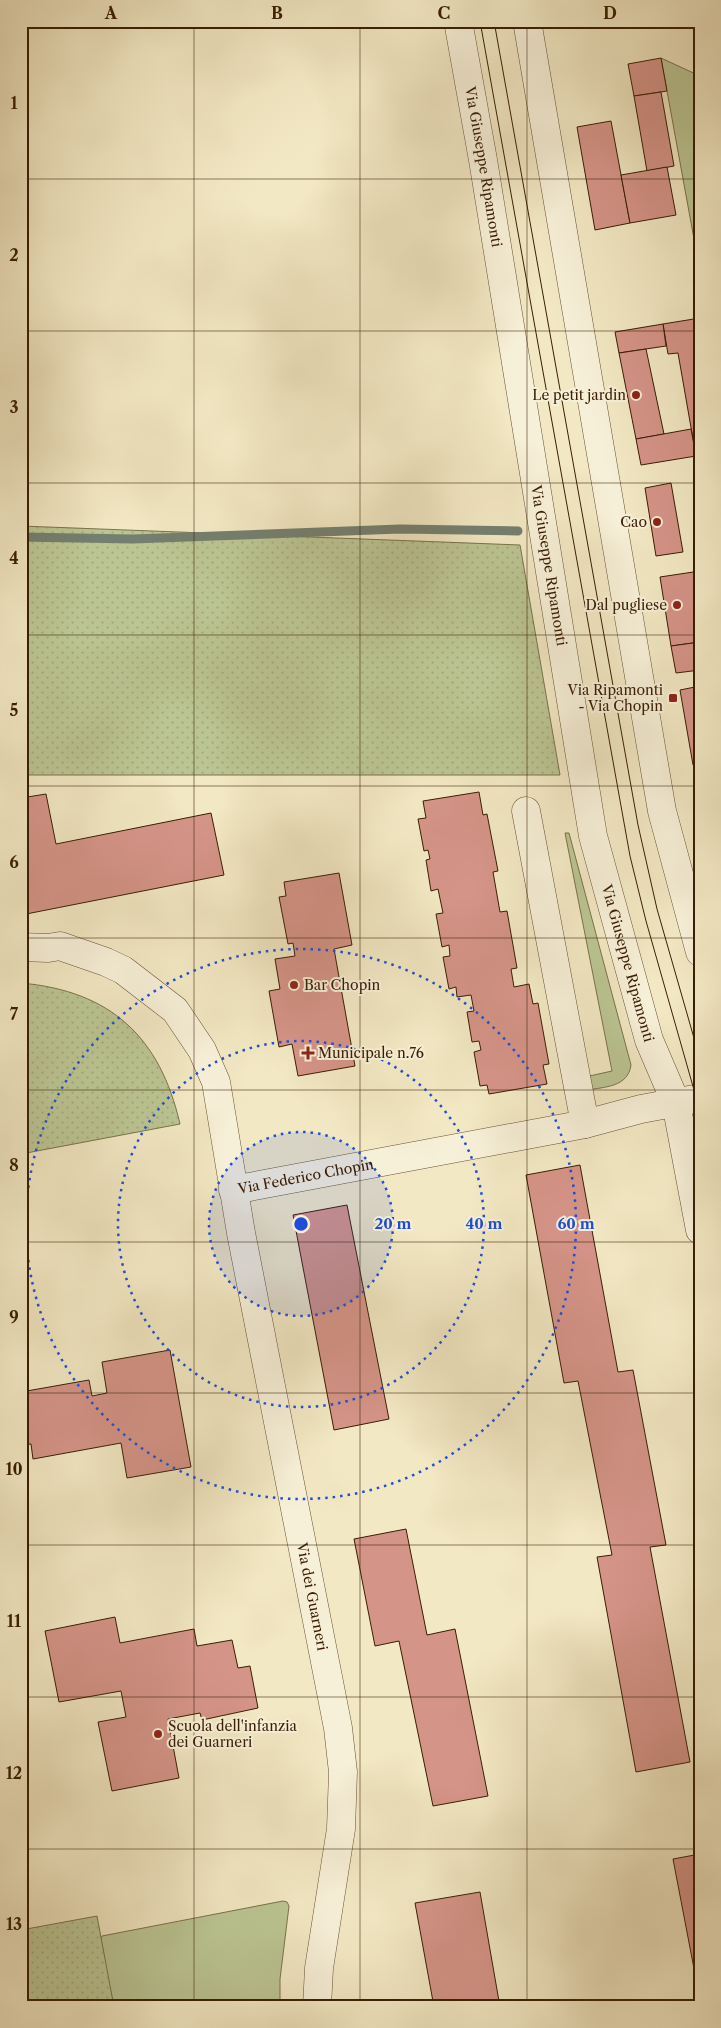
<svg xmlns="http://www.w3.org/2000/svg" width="721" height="2028" font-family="'Libre Caslon Text',serif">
<defs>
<pattern id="park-dots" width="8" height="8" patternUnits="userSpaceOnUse" patternTransform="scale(1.25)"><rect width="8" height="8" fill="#bbc593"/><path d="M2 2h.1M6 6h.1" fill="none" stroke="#a2a97d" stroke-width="1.8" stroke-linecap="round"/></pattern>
</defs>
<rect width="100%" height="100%" fill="#f2e8c3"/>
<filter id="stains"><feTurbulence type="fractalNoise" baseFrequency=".004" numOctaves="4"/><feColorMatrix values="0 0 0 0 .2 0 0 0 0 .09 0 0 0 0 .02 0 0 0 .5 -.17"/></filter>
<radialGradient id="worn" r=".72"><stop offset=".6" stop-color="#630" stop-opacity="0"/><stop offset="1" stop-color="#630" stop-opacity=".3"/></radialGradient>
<!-- grass -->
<g fill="#bbc593" stroke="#7a714c">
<polygon points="661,58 700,76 700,272"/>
<path d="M 565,833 L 569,833 L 631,1065 C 628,1087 605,1087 587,1090 L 585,1077 L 612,1071 Z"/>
<polygon points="283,1901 287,1902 289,1906 280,1979 280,2007 114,2007 100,1941 102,1936"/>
</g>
<!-- park -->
<g fill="url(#park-dots)" stroke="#7a714c">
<polygon points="21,526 520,545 560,775 21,775"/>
<path d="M 21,983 C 111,991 160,1037 180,1124 L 21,1154 Z"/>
<polygon points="97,1916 114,2007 21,2007 21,1930"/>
</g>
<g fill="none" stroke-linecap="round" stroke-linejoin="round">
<!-- stream -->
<polyline stroke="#747f6f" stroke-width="9" points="21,537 133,539 400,529 518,531"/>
</g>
<!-- building -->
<g fill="#d59488" stroke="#391d04">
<polygon points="661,58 667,91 634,96 628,64"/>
<polygon points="661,92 674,166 647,171 634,96"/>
<polygon points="611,121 630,223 595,230 577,127"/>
<polygon points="667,167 676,215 630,223 621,175"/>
<polygon points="700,318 700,455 696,456 678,353 668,354 663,324"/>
<polygon points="663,324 666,346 619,353 615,332"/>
<polygon points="646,349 664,434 636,439 619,353"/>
<polygon points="691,429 696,456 641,465 636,439"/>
<polygon points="671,483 683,552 656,556 645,488"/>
<polygon points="700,571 700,642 671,646 660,577"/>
<polygon points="700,642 700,670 676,673 671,646"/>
<polygon points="700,686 700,764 693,765 680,690"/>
<polygon points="479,792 483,815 487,814 498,871 493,872 500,912 507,911 517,968 511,969 514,987 529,984 533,1004 538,1003 549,1064 543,1065 547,1084 489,1094 487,1085 480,1086 474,1052 481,1050 479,1041 472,1042 467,1012 474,1011 471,995 457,997 456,987 449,989 443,957 450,956 449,945 442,947 436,914 443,913 438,889 431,891 426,860 430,859 428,850 424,851 418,819 426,818 423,801"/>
<polygon points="46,794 56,844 211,813 224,875 21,915 21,798"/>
<polygon points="339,873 352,945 334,949 355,1066 298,1076 292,1044 279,1047 269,991 280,989 275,959 295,956 293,943 288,944 279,897 286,896 284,882"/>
<polygon points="580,1165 618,1372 633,1370 666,1545 650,1547 690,1762 636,1772 597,1557 612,1555 578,1381 564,1383 526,1175"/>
<polygon points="347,1205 389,1419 334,1430 293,1215"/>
<polygon points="170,1350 191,1467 127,1478 121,1443 33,1459 31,1444 21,1445 21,1392 89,1380 92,1396 107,1393 102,1362"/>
<polygon points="406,1529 427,1635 455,1629 488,1796 433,1806 399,1641 375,1646 354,1539"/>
<polygon points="115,1617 120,1643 194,1629 197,1646 232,1640 238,1668 250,1666 258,1708 202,1720 200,1713 168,1719 179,1778 112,1791 98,1722 126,1717 121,1691 59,1702 45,1631"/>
<polygon points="700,1854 700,2000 673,1859"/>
<polygon points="480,1892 500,2007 434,2007 415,1903"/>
</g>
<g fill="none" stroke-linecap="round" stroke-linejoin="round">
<!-- minor casing -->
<g stroke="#675034" stroke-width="29">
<g id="minor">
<path id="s1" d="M 458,21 L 483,160 L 593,836 L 649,1040 L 676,1103 L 700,1230"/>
<polyline points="527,21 662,811 700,952"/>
<polyline points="526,811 585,1124"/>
<path id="s2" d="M 21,947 L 48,948 L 60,946 L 106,962 L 123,970 L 175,1010 L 202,1050 L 216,1082 L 241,1233 L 338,1728 L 343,1772 L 341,1829 L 319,1968 L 317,2007"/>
<path id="s3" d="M 233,1190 L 585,1124 L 641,1109 L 700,1098"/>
</g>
</g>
<!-- minor -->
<use href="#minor" stroke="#f7f0d8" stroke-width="28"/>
<!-- tram -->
<g stroke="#391d04" stroke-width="1">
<polyline points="480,21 630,856 646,921 700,1111"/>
<polyline points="494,21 638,825 657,909 700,1059"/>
</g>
</g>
<!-- grid -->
<path fill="none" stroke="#391d04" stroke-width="1" stroke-opacity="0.55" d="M 194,21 L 194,2007M 360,21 L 360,2007M 527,21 L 527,2007M 21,179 L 700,179M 21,331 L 700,331M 21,483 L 700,483M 21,635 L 700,635M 21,786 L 700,786M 21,938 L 700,938M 21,1090 L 700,1090M 21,1242 L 700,1242M 21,1393 L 700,1393M 21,1545 L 700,1545M 21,1697 L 700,1697M 21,1849 L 700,1849"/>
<!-- distance rings -->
<circle cx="301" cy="1224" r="92" fill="#1d4ed8" fill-opacity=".12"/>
<g fill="none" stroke="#1d4ed8" stroke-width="2.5" stroke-dasharray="2.5 5">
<circle cx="301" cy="1224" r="92"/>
<circle cx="301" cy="1224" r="183"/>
<circle cx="301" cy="1224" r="275"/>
</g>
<!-- markers -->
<g fill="#8f2418" stroke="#f7f0d8" stroke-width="2">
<circle cx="636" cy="395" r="5"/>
<circle cx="657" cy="522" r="5"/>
<circle cx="677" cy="605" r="5"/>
<rect x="668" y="693" width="10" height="10" rx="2.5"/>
<circle cx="294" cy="985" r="5"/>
<path d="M305.5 1045.5h5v5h5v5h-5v5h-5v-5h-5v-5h5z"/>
<circle cx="158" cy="1734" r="5"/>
</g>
<g text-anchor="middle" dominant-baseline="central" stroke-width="4" stroke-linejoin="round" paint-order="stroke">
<!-- street labels -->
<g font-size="14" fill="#391d04" stroke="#f7f0d8">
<text stroke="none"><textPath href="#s1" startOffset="148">Via Giuseppe Ripamonti</textPath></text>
<text stroke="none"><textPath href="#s1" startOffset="552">Via Giuseppe Ripamonti</textPath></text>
<text stroke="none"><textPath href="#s1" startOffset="958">Via Giuseppe Ripamonti</textPath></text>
<text stroke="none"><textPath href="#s3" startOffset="74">Via Federico Chopin</textPath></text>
<text stroke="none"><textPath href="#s2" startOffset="779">Via dei Guarneri</textPath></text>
</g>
<!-- poi labels -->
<g font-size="14" fill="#391d04" stroke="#f7f0d8" text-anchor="end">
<text x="626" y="395">Le petit jardin</text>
<text x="647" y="522">Cao</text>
<text x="667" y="605">Dal pugliese</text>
<text x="663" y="690">Via Ripamonti<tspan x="663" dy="16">- Via Chopin</tspan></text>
<text x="304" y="985" text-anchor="start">Bar Chopin</text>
<text x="318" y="1053" text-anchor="start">Municipale n.76</text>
<text x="168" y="1726" text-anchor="start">Scuola dell'infanzia<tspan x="168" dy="16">dei Guarneri</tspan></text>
</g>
</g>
<circle cx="301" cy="1224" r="8" fill="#1d4ed8" stroke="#f7f0d8" stroke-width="2.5"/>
<g font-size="15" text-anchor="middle" font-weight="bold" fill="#1d4ed8" stroke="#f7f0d8" stroke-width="4" stroke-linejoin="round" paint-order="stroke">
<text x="393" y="1229">20 m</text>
<text x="484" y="1229">40 m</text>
<text x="576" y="1229">60 m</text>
</g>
<!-- margin -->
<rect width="721" height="2028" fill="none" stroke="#f2e8c3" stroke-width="55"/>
<rect x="28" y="28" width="666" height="1972" fill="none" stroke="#391d04" stroke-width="2"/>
<g font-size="16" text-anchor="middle" font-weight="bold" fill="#391d04">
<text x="111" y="19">A</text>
<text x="277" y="19">B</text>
<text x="444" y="19">C</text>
<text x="610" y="19">D</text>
<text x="14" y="109">1</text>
<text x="14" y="261">2</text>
<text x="14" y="413">3</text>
<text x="14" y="564">4</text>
<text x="14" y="716">5</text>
<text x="14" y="868">6</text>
<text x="14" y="1020">7</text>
<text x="14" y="1171">8</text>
<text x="14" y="1323">9</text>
<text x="14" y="1475">10</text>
<text x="14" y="1627">11</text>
<text x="14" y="1779">12</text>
<text x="14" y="1930">13</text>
</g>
<rect width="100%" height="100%" filter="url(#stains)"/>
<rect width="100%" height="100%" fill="url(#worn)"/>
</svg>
